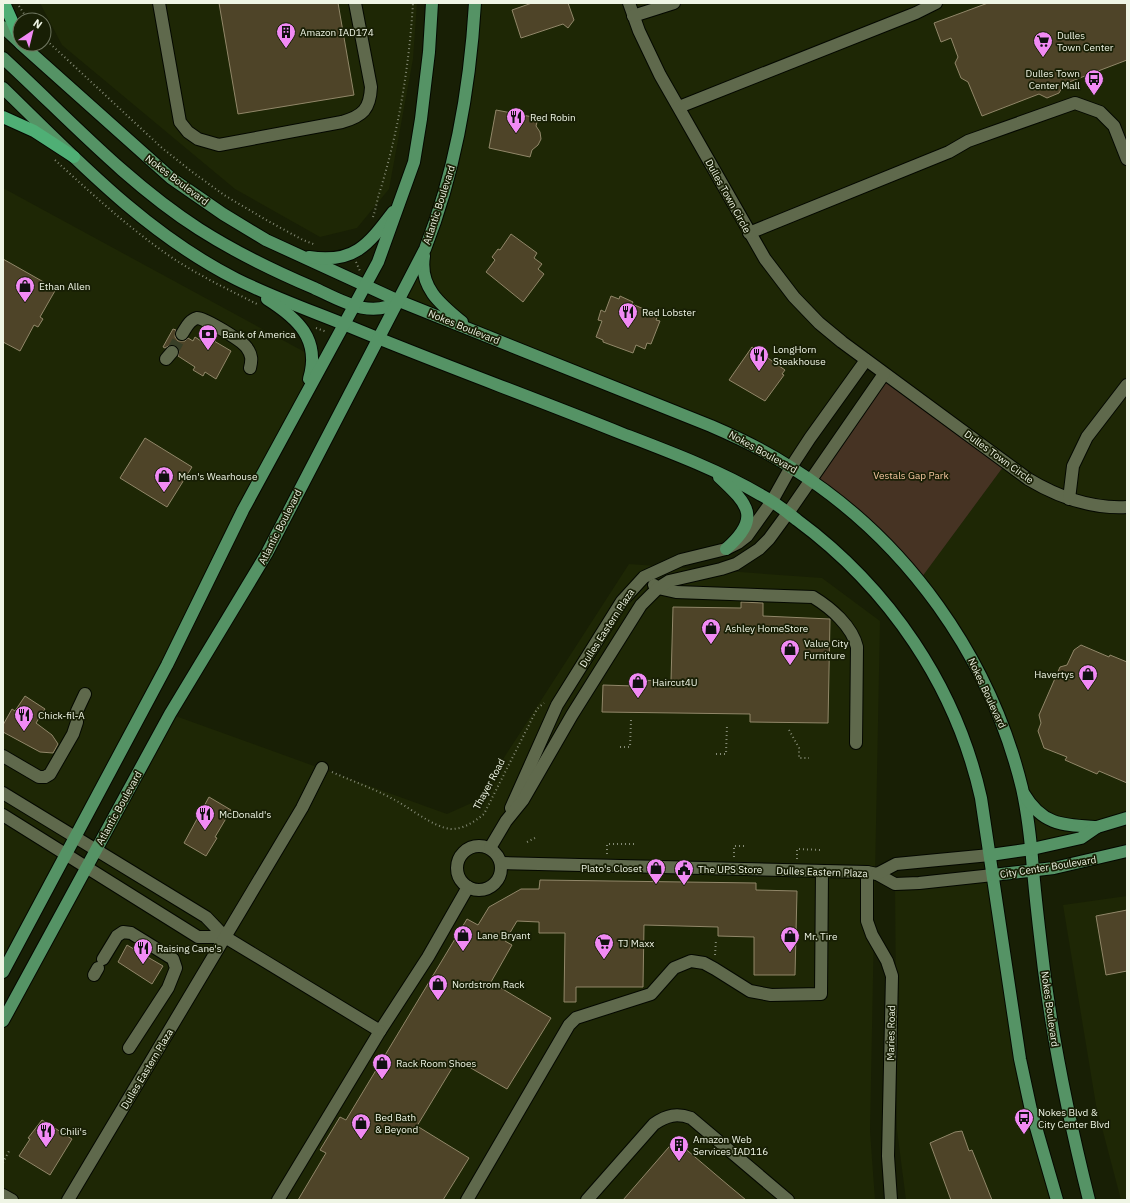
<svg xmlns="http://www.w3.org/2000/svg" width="1130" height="1203" font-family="'IBM Plex Sans',sans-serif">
<rect width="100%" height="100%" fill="#181f05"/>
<!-- built -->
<g fill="#1e2705">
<polygon points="40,3 417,3 413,59 389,189 357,228 320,237 235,189 62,45"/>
<polygon points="475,3 1127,3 1127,818 1032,849 997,712 919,581 1006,463 866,360 791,467 759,448 399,301 442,203"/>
<polygon points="3,188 323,362 3,972"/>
<polygon points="629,564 822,578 880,621 870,1131 875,1200 3,1200 3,1021 170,714 447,814 476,801"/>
<polygon points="993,875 1008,984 1057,1200 906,1200 897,1130 895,884"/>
<polygon points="1127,896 1127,1200 1121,1200 1096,1105 1063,905"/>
</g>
<!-- green -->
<polygon fill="#463323" points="884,374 1006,463 919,581 810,480"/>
<!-- building -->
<g fill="#4e4428" stroke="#918769">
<polygon points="219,3 338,3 354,95 238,114"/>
<polygon points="532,3 568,3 574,20 568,28 563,24 521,38 512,10"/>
<polygon points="988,3 1127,3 1127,60 1064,84 1059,93 1047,98 1039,94 982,116 968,82 961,78 955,63 958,57 951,38 941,42 934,23"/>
<polygon points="496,110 538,118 536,126 540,132 541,139 538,145 532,150 530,157 489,148"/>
<polygon points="511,234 537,253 534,258 542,264 538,269 544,274 523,302 486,272 495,260 492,257 498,249 500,250"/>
<polygon points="3,259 56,289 40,317 43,319 38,327 34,325 20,351 3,342"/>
<polygon points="611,296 619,299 620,296 633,302 632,304 658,315 656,320 660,321 651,344 647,343 645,349 636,345 633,353 603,342 603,340 596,337 602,321 598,320 601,310 605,312"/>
<polygon points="173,329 176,330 175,337 178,341 185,341 188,338 193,341 195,337 201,341 204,335 231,351 216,379 205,372 203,376 193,370 195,367 178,356 179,350 177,346 170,345 165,348 163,347"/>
<polygon points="752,347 785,370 782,374 784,375 765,401 729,380"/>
<polygon points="145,438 192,467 167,507 120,478"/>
<polygon points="741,602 763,603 763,616 830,619 828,723 750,722 750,714 602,712 603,685 634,686 634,680 671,681 673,607 741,608"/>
<polygon points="1081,645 1109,657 1110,655 1127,662 1127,783 1099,771 1097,774 1065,760 1067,757 1044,748 1038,731 1041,723 1039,715 1060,667 1067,665 1074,650"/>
<polygon points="25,696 45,709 36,723 52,735 58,744 53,753 40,752 3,732 3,725 12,709 15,711"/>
<polygon points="209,797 231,810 215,837 217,838 206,856 184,843"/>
<polygon points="540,880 756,883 756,890 797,891 795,975 754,975 754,937 718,936 718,927 644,925 643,987 576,987 576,1002 564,1002 565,933 539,933 539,922 517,921 505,941 512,945 491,982 551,1018 507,1089 457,1060 417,1126 469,1158 443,1200 298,1200 326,1153 320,1150 340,1117 346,1120 467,919 478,925 489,907 521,889 539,889"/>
<polygon points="1127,910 1127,971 1106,975 1096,916"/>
<polygon points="127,945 163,966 152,984 118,962"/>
<polygon points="42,1120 72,1139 50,1175 19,1156 30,1139 28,1138"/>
<polygon points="962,1131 969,1151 972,1150 992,1200 951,1200 930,1143 955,1132"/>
<polygon points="675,1140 728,1185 746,1200 623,1200"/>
</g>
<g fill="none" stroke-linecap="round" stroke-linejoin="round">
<!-- minor-tunnel -->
<polyline stroke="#383f27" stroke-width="12" stroke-dasharray="12 6" stroke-linecap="butt" points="172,352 182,334"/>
<!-- minor casing -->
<g stroke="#040800" stroke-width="14">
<g id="minor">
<path d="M 159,3 L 180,122 L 188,132 L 198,139 L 219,145 L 342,122 C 363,116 370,109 371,87 L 355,3"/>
<path d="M 629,3 L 639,31 L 660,75 L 765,259 L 794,297 L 819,323 L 842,342 L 1028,479 C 1058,497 1092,509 1127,507"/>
<polyline points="633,16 674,3"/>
<polyline points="679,107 916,13 936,3"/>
<polyline points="749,233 949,152 968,141 1075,103 1100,112 1114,126 1127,159"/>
<path d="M 182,334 C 186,328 189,320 197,318 C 203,317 243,341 247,348 C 252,355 252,360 250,368"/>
<polyline points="166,359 172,352"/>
<polyline points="1069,499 1073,466 1087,437 1127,385"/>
<path d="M 654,585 L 658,588 L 676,592 L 813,597 C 831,608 852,626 857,647 L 856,743"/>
<polyline points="3,756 39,777 45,777 50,774 73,734 77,722 77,711 85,694"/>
<polyline points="3,793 206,917 225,937 380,1031 428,957 468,887"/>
<polyline points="511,808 557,705 622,601 644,577 681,560 726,549 738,543 747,536 772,501 791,467 810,438 866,360"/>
<polyline points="3,815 198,937 225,937"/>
<circle cx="479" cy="868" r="22"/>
<polyline points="490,848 506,821 523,800 572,715 641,605 658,588 669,581 721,569 736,564 759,549 769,539 788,513 884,374"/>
<polyline points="502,863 867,872 877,874 895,884 919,883 993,875"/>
<polyline points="867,872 867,921 872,935 887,961 892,976 888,1156 891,1200"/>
<polyline points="877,874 896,864 990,855"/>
<polyline points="103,959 117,936 123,932 131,933 173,959 176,968 168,988 129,1048"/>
<polyline points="94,975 98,968"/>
<polyline points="3,1195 12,1200"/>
<polyline points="68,1200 302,808 322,768"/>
<polyline points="278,1200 380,1031"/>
<polyline points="467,1200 569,1025 576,1018 651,994 674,968 691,961 704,963 715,969 750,991 771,995 821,994 822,871"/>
<path d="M 587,1200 L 654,1124 C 667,1115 677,1113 691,1118 L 788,1200"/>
</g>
</g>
<!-- major casing -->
<g stroke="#040800" stroke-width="14">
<g id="major">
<polyline points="3,27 20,43"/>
<path d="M 21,44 L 171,178 L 223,214 L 266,240 L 399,301 L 711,426 C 739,438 766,451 792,468 C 907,540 990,657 1022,788 C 1028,815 1031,843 1033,870 C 1036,903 1040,937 1044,970 C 1054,1048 1070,1124 1089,1200"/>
<path d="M 3,58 C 66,116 126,182 199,229 C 235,252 274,271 314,288 C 340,300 371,320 399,301"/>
<path d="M 3,88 C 75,158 145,233 236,279 C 270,296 306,309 341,323 C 434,362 529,396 623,434 C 670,452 718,470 761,495 C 774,502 786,511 797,520 C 889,588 956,686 981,798 L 1020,1059 L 1031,1110 L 1057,1200"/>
<path d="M 424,256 C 419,287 440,304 462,322"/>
<path d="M 309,257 C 354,264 368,245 393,212"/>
<path d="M 267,299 C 297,318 321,339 309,379"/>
<path d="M 719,477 C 749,505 761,518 726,549"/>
<path d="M 1024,794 C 1043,826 1064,825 1097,827"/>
<polyline points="990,855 1032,849 1081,838 1097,827 1127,818"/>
<polyline points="993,875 1054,868 1127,851"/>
<polyline points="3,972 167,665 243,510 378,262 414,162 421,119 429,52 432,3"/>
<path d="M 3,1021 L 170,714 L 267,553 L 425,249 C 456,170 470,87 475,3"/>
</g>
</g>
<!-- highway casing -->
<g stroke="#040800" stroke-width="14">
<g id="highway">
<polyline points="4,3 20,39"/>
<polyline points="3,117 34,131 74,157"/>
</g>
</g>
<!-- path -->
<g stroke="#848a75" stroke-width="2" stroke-dasharray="1 3" stroke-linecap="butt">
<polyline points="19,6 28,20"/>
<polyline points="44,38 162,148 191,171 224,195 268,221 303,240 316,245"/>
<path d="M 55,160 C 93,195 131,230 174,259 C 200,276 229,290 257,304"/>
<path d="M 373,217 C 376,209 377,199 380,191 C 399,129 409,67 413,3"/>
<polyline points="356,262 360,271"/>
<polyline points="316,328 327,332"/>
<polyline points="789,730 799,748 799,758 809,758"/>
<polyline points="620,747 630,747 631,720"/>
<polyline points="716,754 726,754 727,725"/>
<path d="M 332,772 C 352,781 372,788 391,798 C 408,806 432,827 451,829 C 464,829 474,822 484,814 L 537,709 L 544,703"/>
<polyline points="527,842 535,838"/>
<polyline points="607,854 607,844 634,844"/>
<polyline points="734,857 734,846 744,846"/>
<polyline points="797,859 797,849 822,850"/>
<polyline points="715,955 716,940"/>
<polyline points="3,1163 9,1151"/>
</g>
<!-- minor -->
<use href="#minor" stroke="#5f694c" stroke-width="12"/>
<!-- major -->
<use href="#major" stroke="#559365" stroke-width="12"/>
<!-- highway -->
<use href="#highway" stroke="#4faf75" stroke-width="12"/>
</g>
<!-- icons -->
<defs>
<g id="building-pin" transform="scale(1)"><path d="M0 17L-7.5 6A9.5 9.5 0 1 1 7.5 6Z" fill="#f18af4" stroke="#181f05"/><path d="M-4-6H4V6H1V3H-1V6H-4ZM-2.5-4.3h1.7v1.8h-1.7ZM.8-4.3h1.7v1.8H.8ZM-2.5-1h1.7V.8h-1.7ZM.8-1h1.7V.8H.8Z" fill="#111"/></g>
<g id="supermarket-pin" transform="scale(1)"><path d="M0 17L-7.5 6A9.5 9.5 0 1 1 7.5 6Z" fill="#f18af4" stroke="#181f05"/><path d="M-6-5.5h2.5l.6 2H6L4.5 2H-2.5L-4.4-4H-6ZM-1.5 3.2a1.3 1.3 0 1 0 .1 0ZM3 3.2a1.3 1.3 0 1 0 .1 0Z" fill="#111"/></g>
<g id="bus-pin" transform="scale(1)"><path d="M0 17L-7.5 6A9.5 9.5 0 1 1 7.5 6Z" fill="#f18af4" stroke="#181f05"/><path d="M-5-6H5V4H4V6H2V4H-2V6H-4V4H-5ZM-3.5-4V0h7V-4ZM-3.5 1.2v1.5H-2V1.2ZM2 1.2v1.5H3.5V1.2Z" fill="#111"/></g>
<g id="restaurant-pin" transform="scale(1)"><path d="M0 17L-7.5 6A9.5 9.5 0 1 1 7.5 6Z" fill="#f18af4" stroke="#181f05"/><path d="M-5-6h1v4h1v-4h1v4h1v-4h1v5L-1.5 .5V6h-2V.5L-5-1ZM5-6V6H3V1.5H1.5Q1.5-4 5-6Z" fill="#111"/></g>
<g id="shop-pin" transform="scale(1)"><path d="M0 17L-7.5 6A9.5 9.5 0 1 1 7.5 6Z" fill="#f18af4" stroke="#181f05"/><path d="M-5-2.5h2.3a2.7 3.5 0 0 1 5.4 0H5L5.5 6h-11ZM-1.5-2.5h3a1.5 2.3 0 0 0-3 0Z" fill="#111"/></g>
<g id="bank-pin" transform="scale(1)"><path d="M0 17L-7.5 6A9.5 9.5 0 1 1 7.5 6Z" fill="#f18af4" stroke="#181f05"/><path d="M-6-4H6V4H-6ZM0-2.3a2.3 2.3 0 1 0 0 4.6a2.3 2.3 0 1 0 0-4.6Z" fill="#111"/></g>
<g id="civic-pin" transform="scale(1)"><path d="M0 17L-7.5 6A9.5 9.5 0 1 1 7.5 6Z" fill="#f18af4" stroke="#181f05"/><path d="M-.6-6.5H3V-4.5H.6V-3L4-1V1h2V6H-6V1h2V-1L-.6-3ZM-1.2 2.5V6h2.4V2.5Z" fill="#111"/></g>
</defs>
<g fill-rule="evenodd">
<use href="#building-pin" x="286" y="32"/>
<use href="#supermarket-pin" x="1043" y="41"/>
<use href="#bus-pin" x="1094" y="79"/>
<use href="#restaurant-pin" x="516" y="117"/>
<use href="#shop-pin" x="25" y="286"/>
<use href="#restaurant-pin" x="628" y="312"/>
<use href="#bank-pin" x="208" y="334"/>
<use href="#restaurant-pin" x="759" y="355"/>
<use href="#shop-pin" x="164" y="476"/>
<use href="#shop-pin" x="711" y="628"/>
<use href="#shop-pin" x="790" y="649"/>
<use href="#shop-pin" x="1088" y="674"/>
<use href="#shop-pin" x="638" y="682"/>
<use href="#restaurant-pin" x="24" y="715"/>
<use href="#restaurant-pin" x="205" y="814"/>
<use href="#shop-pin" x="656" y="868"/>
<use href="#civic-pin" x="684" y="869"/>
<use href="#shop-pin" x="463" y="935"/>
<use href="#shop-pin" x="790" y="936"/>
<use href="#supermarket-pin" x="604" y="943"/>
<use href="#restaurant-pin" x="143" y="948"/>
<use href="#shop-pin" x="438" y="984"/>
<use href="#shop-pin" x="382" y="1063"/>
<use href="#bus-pin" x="1024" y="1118"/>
<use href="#shop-pin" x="361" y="1123"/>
<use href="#restaurant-pin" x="46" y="1131"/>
<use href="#building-pin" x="679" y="1145"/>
</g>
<g text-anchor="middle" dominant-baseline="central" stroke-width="3.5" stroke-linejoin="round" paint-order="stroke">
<!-- poi labels -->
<g font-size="10" fill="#eff5e5" stroke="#181f05" text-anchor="start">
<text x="300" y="32">Amazon IAD174</text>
<text x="1057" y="35">Dulles<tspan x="1057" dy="12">Town Center</tspan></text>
<text x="1080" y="73" text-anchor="end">Dulles Town<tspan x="1080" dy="12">Center Mall</tspan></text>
<text x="530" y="117">Red Robin</text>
<text x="39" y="286">Ethan Allen</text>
<text x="642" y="312">Red Lobster</text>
<text x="222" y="334">Bank of America</text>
<text x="773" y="349">LongHorn<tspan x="773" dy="12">Steakhouse</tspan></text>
<text x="178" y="476">Men's Wearhouse</text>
<text x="725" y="628">Ashley HomeStore</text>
<text x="804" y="643">Value City<tspan x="804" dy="12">Furniture</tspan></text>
<text x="1074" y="674" text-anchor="end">Havertys</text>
<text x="652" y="682">Haircut4U</text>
<text x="38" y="715">Chick-fil-A</text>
<text x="219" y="814">McDonald's</text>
<text x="642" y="868" text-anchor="end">Plato's Closet</text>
<text x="698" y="869">The UPS Store</text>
<text x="477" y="935">Lane Bryant</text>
<text x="804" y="936">Mr. Tire</text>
<text x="618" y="943">TJ Maxx</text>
<text x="157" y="948">Raising Cane's</text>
<text x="452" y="984">Nordstrom Rack</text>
<text x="396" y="1063">Rack Room Shoes</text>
<text x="1038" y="1112">Nokes Blvd &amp;<tspan x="1038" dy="12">City Center Blvd</tspan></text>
<text x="375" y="1117">Bed Bath<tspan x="375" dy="12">&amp; Beyond</tspan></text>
<text x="60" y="1131">Chili's</text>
<text x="693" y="1139">Amazon Web<tspan x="693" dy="12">Services IAD116</tspan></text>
</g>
<!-- street labels -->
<g font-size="10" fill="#eff5e5" stroke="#181f05">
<text transform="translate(177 180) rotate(37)">Nokes Boulevard</text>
<text transform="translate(728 196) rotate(61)">Dulles Town Circle</text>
<text transform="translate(439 205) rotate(-72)">Atlantic Boulevard</text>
<text transform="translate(464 327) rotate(22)">Nokes Boulevard</text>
<text transform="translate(763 452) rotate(29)">Nokes Boulevard</text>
<text transform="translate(999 457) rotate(36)">Dulles Town Circle</text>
<text transform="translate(280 527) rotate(-63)">Atlantic Boulevard</text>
<text transform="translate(607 628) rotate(-57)">Dulles Eastern Plaza</text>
<text transform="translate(987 693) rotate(65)">Nokes Boulevard</text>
<text transform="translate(489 784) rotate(-62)">Thayer Road</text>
<text transform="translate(119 808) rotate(-61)">Atlantic Boulevard</text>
<text transform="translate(1048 867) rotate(-9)">City Center Boulevard</text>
<text transform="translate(822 872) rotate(2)">Dulles Eastern Plaza</text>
<text transform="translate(1050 1009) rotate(82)">Nokes Boulevard</text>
<text transform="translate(891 1033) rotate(-89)">Maries Road</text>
<text transform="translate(147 1069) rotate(-59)">Dulles Eastern Plaza</text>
</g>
<!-- park labels -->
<g font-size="10" fill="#f6c6a0" stroke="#181f05">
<text x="911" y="475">Vestals Gap Park</text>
</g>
</g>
<!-- border -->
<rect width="1130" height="1203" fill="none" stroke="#eff5e5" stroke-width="8"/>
<!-- north arrow -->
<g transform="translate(32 32) rotate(35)"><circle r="19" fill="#181f05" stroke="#6e755f"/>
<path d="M0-3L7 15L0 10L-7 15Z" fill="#f18af4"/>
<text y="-6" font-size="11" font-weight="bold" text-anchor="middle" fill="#eff5e5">N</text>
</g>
</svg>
